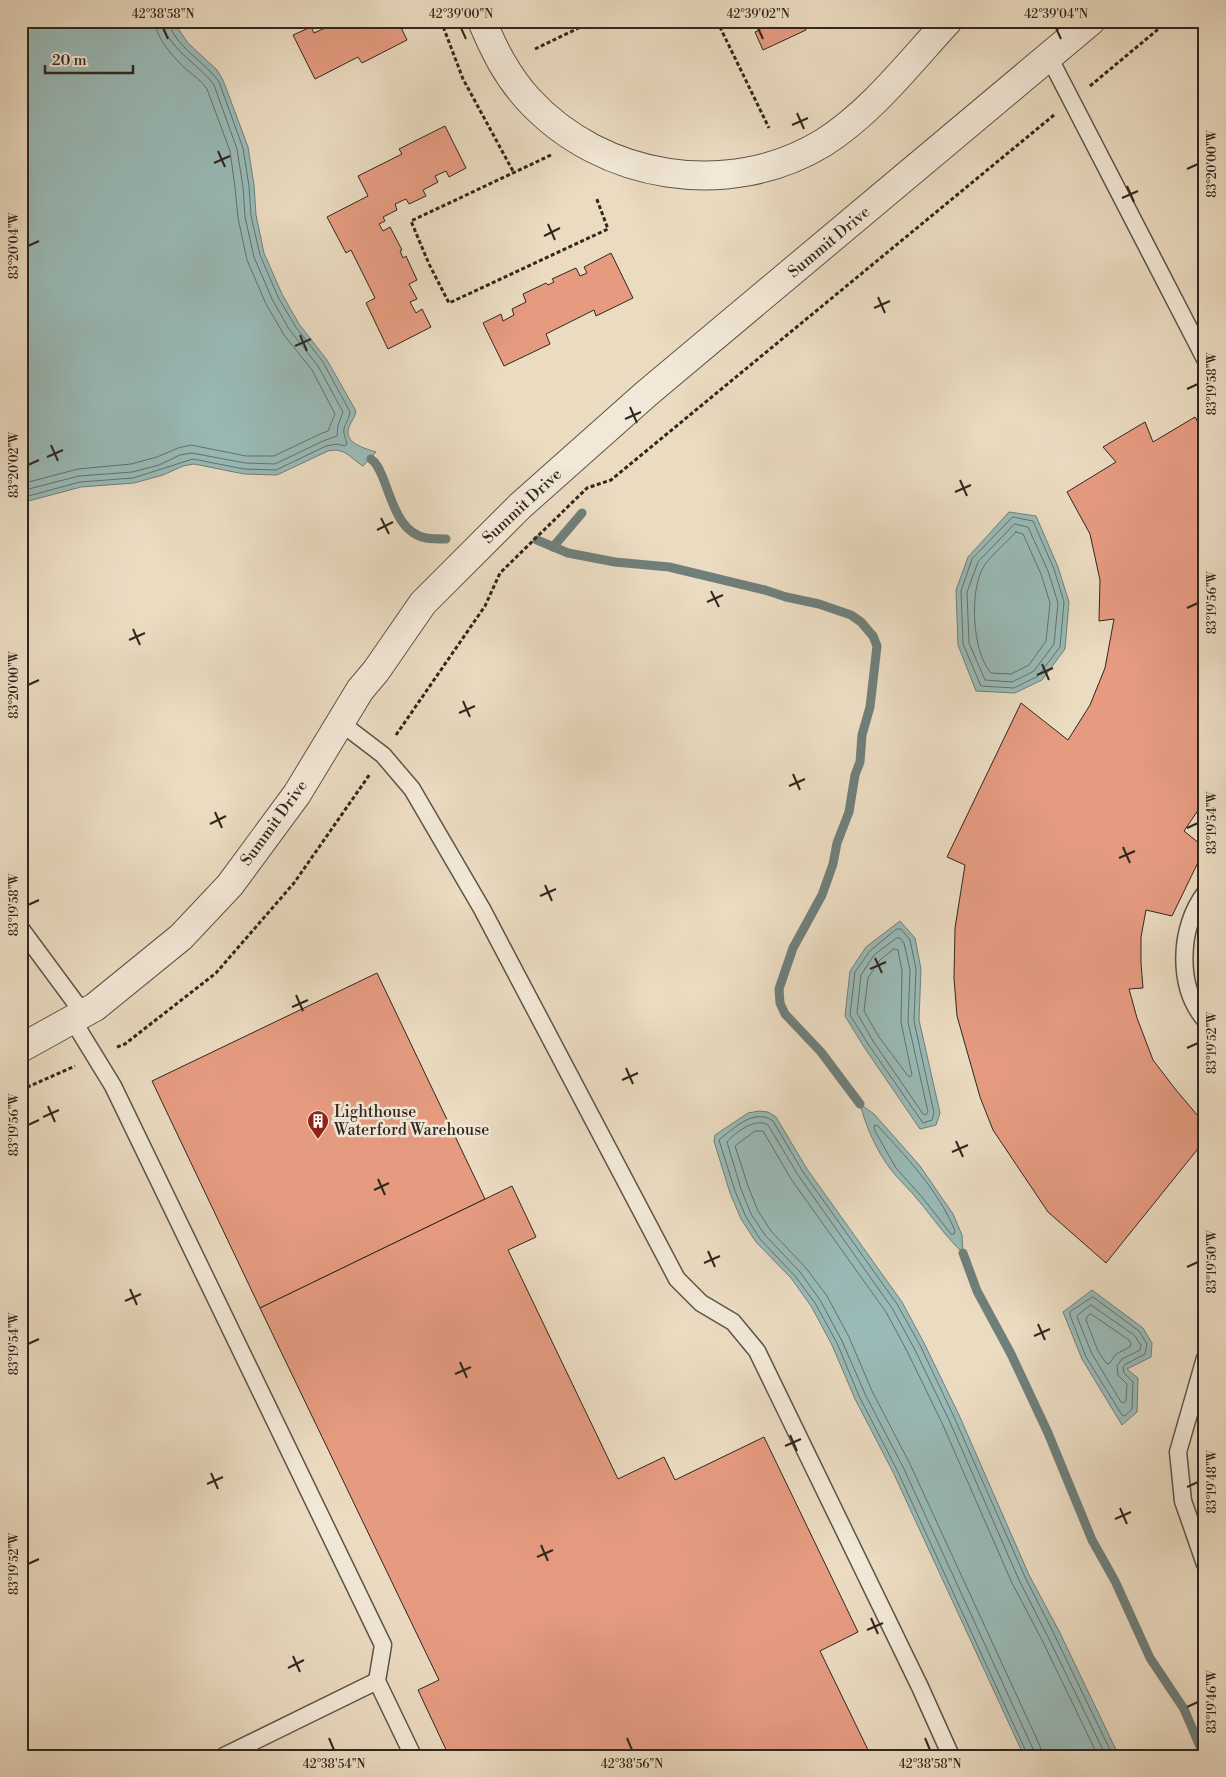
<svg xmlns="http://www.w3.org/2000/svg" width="1226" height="1777" font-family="'Libre Bodoni',serif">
<rect width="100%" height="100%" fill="#ebdbc1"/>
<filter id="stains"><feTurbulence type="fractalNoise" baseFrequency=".004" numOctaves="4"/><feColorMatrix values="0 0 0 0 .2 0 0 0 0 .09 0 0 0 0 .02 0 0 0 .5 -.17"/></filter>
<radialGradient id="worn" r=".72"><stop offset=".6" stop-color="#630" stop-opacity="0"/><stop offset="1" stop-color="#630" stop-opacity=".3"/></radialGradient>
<!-- water -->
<g fill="#99bab7" stroke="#6f7f7a">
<path d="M 21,21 L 173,21 L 188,43 L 217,70 L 223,80 L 248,147 L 254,185 L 256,215 L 264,253 L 282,294 L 299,324 L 327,360 L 356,411 C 355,418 351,421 349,427 C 343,443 364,448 376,452 L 363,466 C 350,458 345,447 328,451 L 277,475 L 244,474 L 194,464 L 183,466 L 163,475 L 134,483 L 81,487 L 21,503 Z"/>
<polygon points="1009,512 1036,516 1058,567 1069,602 1065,649 1042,680 1015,693 976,691 958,645 956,590 968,557"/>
<polygon points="900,921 915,938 921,969 919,1020 940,1113 936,1125 920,1129 864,1047 845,1016 850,971 866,947"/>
<path d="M 860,1104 L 874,1114 L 920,1166 L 953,1214 L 962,1235 L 963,1253 C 946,1237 933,1218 918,1200 C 910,1190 900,1181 892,1171 C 877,1152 866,1127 860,1104 Z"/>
<polygon points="759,1111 768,1112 776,1117 807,1169 902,1302 924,1343 959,1415 1029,1575 1059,1631 1119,1756 1024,1756 893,1472 855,1399 832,1345 811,1306 791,1278 756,1242 741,1219 730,1193 714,1141 715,1135 748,1113"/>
<polygon points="1092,1290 1143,1328 1152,1343 1151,1357 1127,1369 1138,1378 1137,1412 1122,1425 1082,1359 1063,1312"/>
</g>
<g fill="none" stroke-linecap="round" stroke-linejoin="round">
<!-- shore -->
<g stroke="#64706a" stroke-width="1">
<path d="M 21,484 L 78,469 L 131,464 L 157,457 L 178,448 L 191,445 L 246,456 L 274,456 L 320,434 L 328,431 L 335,414 L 312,370 L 284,335 L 266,304 L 247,260 L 238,218 L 235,187 L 230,151 L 207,89 C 202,81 194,76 187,70 C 174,58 156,39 155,21"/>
<path d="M 21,491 L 79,476 L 132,472 L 159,465 L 180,455 L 192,453 L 245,463 L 275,464 L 323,441 L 337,436 L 338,425 L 343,412 L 318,366 L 289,329 L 272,299 L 254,257 L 245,217 L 243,187 L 237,149 L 214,85 C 201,66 164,46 163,21"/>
<path d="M 21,498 L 80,482 L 133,478 L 193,459 L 244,469 L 276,470 L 326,446 L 337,444 L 345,446 L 347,444 C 340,423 346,430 350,412 L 323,362 L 295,326 L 278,297 L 260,255 L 251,216 L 249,186 L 243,148 L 219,82 C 207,63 172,45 169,21"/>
<polygon points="1013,517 1033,521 1054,569 1064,602 1060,647 1038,676 1014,688 981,686 963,644 961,591 972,559"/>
<polygon points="1015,524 1028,527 1048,571 1058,603 1054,644 1034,671 1012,682 985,680 969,643 967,592 978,562"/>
<path d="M 1016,532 L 1023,534 L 1041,574 L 1050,603 L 1046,641 L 1029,665 L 1011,674 L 991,673 C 972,652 969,590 984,566 C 992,554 1006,543 1016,532 Z"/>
<polygon points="897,929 901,929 910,940 916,969 914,1021 934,1113 932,1120 923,1123 868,1044 850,1015 855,972 870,951"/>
<polygon points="897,938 900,938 904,943 910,970 908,1022 928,1112 926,1115 923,1114 873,1041 857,1013 861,975 874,955"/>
<polygon points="894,949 898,950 902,971 901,1022 912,1075 910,1077 908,1076 879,1037 864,1011 868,978 880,960"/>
<path d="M 875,1125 L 878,1126 C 907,1158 939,1191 955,1231 L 954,1234 L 951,1234 L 922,1197 L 896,1168 L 875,1131 L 874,1127 Z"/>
<polygon points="1093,1297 1139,1331 1147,1344 1145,1354 1126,1364 1123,1367 1124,1373 1133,1382 1132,1409 1125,1416 1122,1415 1086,1357 1070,1315 1070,1312"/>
<polygon points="1091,1305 1134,1335 1141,1345 1140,1350 1122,1359 1117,1366 1118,1375 1127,1384 1126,1401 1124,1403 1121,1402 1092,1354 1077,1317 1078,1315"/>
<polygon points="1091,1314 1129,1340 1131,1344 1130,1347 1116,1354 1109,1364 1106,1363 1098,1351 1086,1320 1087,1317"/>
<path d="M 1028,1756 L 897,1470 L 859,1396 L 837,1343 L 815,1303 L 795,1276 L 760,1239 L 746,1217 L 735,1191 L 719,1140 L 721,1138 C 736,1127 754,1108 773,1121 L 803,1172 L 897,1304 L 920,1345 L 954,1417 L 1025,1577 L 1054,1634 L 1113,1756"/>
<path d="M 1034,1756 L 1033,1749 L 903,1467 L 865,1394 L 842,1341 L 820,1300 L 800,1272 L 765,1235 L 751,1214 L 741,1189 L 727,1142 C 734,1133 756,1117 768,1125 L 798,1175 L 892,1308 L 914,1348 L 949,1420 L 1019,1580 L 1048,1637 L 1106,1756"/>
<polyline points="1042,1756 1040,1746 910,1464 872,1391 849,1337 827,1296 806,1268 771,1231 758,1211 748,1186 735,1146 755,1131 763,1131 791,1179 886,1312 907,1351 942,1423 1012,1583 1042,1640 1098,1756"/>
</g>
<!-- stream -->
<g stroke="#6f7f7a" stroke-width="9">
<path d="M 371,459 C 377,463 380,471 383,478 C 392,500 399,533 426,538 C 432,539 439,539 446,539"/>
<polyline points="537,540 568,553 615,562 669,567 765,590 786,597 819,604 851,615 861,622 873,636 877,646 870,707 862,735 860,762 855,775 849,812 837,843 833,864 822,895 793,948 779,989 780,1003 785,1014 821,1052 860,1104"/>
<polyline points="553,547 582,513"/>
<polyline points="963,1253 977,1291 1011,1354 1048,1433 1092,1540 1115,1581 1150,1658 1184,1709 1204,1756"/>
</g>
</g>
<!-- building -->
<g fill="#e69b81" stroke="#30271e">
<polygon points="322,21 398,21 407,40 362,63 358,57 315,79 293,35 311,27 314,33 325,28"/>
<polygon points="756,21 802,21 806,30 763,50 755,32 760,30"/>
<polygon points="445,126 466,168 449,177 446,171 435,176 438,182 423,190 426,196 409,204 406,199 395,204 397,210 383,217 385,221 379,224 383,231 390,227 402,250 400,251 403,258 406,256 417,280 409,284 417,299 410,302 416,313 422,309 431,327 388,349 366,303 375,298 351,250 346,253 327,217 368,196 358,176 402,154 399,149"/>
<polygon points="611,253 633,298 596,316 594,310 546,334 550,344 504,366 483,323 501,314 503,321 514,315 512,309 526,302 523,294 546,283 548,285 554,282 552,279 576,268 580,276 587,273 584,267"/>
<polygon points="1195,417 1205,434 1205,800 1184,831 1205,848 1172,916 1146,910 1141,937 1141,963 1143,988 1129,989 1137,1018 1153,1060 1176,1090 1198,1116 1205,1121 1205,1140 1106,1263 1048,1212 993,1130 980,1097 957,1016 954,978 955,928 965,865 947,857 1021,703 1068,740 1090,705 1105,668 1114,619 1099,621 1100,580 1090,534 1067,492 1116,462 1103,447 1145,422 1153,442"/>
<polygon points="377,973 485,1199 260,1308 152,1081"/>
<polygon points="512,1186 536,1237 508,1250 618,1479 664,1457 675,1480 764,1437 858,1632 820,1651 871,1756 476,1756 474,1751 463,1756 449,1756 418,1690 439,1680 260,1308"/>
</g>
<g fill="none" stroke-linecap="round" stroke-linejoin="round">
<!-- service casing -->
<g stroke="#5f5447" stroke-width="19">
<g id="service">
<polyline points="1049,57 1205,359"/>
<polyline points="341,723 383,755 412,789 482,909 677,1279 701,1303 733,1322 757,1351 920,1687 951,1756"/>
<path d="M 1205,893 C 1179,927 1176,986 1205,1020"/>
<polyline points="21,929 83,1013"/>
<polyline points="72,1019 113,1086 383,1645 377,1681 413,1756"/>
<polyline points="1205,1358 1178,1452 1183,1501 1205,1564"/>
<polyline points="224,1756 377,1681"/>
</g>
</g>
<!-- minor casing -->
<g stroke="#5f5447" stroke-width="30">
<g id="minor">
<path d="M 482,21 C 494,50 507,76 528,99 C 602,180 729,200 823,143 C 872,112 909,63 948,21"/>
<polyline points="21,1048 95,1007 181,937 230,885 297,794 360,690 376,671 423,603 520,506 646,394 1091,21"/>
</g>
</g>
<!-- path -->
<g stroke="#30271e" stroke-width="3" stroke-dasharray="4 2.5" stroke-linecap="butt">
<polyline points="441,21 463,79 514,173"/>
<polyline points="717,21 769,128"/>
<polyline points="535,49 593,21"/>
<polyline points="1090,86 1168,21"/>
<polyline points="551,155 411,221 429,264 449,303 608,229 596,197"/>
<polyline points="396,735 485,606 500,573 587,488 611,480 1054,115"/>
<polyline points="117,1047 125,1044 216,973 294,883 370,774"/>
<polyline points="21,1090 75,1066"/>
</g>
<!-- service -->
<use href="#service" stroke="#f2e8d7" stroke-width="16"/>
<!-- minor -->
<use href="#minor" stroke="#f2e8d7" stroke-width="28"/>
</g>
<!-- ticks -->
<path fill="none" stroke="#30271e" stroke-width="2" d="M 163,28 L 168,39M 461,28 L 466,39M 758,28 L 763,39M 1056,28 L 1061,39M 797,113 L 804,129M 792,125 L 808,118M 218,151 L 225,167M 214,163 L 230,156M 1187,169 L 1198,164M 1127,186 L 1134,202M 1122,198 L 1138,191M 548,224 L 555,240M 544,236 L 560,228M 28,246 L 39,241M 878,297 L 885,313M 874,308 L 890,301M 300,335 L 307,351M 295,346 L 311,339M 1187,389 L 1198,384M 630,407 L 637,423M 625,419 L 641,412M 51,445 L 58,461M 47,457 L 63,450M 28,465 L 39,460M 960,480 L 967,496M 955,492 L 971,485M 381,518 L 389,534M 377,530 L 393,522M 711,591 L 719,607M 707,602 L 723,595M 1187,608 L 1198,603M 133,629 L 140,645M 129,640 L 145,633M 1042,664 L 1049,680M 1037,675 L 1053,668M 28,685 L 39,680M 463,701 L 470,717M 459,713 L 475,706M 793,774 L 800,790M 789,786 L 805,779M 215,812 L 222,828M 210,824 L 226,816M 1187,828 L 1198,823M 1123,847 L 1130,863M 1119,858 L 1135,851M 545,885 L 552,901M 540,896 L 556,889M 28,905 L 39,900M 875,958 L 882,973M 870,969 L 886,962M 296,995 L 303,1011M 292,1007 L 308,1000M 1187,1048 L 1198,1043M 626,1068 L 633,1084M 622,1080 L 638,1073M 48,1106 L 55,1122M 43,1117 L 59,1110M 28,1125 L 39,1120M 956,1141 L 963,1157M 952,1152 L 968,1145M 378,1179 L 385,1195M 374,1190 L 389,1183M 708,1251 L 715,1267M 704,1263 L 720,1256M 1187,1267 L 1198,1262M 130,1289 L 137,1305M 125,1301 L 141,1294M 1038,1324 L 1045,1340M 1034,1336 L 1050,1329M 28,1344 L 39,1339M 460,1362 L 467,1378M 455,1374 L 471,1367M 790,1435 L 797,1451M 785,1446 L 801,1439M 211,1473 L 218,1489M 207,1484 L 223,1477M 1187,1487 L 1198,1482M 1120,1508 L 1127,1524M 1115,1519 L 1131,1512M 541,1545 L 548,1561M 537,1557 L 553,1550M 28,1564 L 39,1559M 871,1618 L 878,1634M 867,1630 L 883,1623M 293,1656 L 300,1672M 288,1668 L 304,1660M 1187,1707 L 1198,1702M 329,1738 L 334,1750M 627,1738 L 632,1750M 925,1738 L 930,1750"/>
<!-- icons -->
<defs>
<g id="building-pin" transform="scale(1.125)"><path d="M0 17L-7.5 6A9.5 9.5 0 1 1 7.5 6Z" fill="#8f2418" stroke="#f2e8d7"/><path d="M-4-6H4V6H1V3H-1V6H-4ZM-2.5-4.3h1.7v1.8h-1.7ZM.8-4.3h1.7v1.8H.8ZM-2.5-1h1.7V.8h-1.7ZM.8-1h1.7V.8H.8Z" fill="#fff"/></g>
</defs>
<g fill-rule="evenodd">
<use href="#building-pin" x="318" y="1121"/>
</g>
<g text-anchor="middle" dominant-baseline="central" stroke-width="5" stroke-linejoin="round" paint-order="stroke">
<!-- street labels -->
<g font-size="16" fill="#30271e" stroke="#f2e8d7">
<text transform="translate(829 242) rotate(-40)">Summit Drive</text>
<text transform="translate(522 506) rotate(-43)">Summit Drive</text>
<text transform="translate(274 823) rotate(-54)">Summit Drive</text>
</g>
<!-- poi labels -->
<g font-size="16" fill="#30271e" stroke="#f2e8d7" text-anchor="start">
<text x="334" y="1112">Lighthouse<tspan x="334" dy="18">Waterford Warehouse</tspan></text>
</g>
</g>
<!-- margin -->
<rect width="1226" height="1777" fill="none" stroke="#ebdbc1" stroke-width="55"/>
<!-- scale -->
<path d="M45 65v8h88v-8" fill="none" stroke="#30271e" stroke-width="2.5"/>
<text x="52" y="65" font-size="15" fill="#30271e" stroke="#f2e8d7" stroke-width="4" paint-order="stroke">20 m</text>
<rect x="28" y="28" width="1170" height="1722" fill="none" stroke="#30271e" stroke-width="2"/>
<g font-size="12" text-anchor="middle" fill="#30271e">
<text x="163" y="18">42°38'58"N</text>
<text x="461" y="18">42°39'00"N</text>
<text x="758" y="18">42°39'02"N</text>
<text x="1056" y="18">42°39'04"N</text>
<text transform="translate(1212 164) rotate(-90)" y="4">83°20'00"W</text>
<text transform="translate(14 246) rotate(-90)" y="4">83°20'04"W</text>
<text transform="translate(1212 384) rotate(-90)" y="4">83°19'58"W</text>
<text transform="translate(14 465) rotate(-90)" y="4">83°20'02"W</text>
<text transform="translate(1212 603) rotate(-90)" y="4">83°19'56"W</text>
<text transform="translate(14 685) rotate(-90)" y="4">83°20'00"W</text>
<text transform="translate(1212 823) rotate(-90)" y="4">83°19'54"W</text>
<text transform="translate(14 905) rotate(-90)" y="4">83°19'58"W</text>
<text transform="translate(1212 1043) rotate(-90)" y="4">83°19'52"W</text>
<text transform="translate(14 1125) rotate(-90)" y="4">83°19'56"W</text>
<text transform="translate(1212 1262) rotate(-90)" y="4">83°19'50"W</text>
<text transform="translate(14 1344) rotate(-90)" y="4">83°19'54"W</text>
<text transform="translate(1212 1482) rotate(-90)" y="4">83°19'48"W</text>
<text transform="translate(14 1564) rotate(-90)" y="4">83°19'52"W</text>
<text transform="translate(1212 1702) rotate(-90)" y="4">83°19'46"W</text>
<text x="334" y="1768">42°38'54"N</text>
<text x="632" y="1768">42°38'56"N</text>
<text x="930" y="1768">42°38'58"N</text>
</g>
<rect width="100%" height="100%" filter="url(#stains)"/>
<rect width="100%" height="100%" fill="url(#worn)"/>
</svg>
